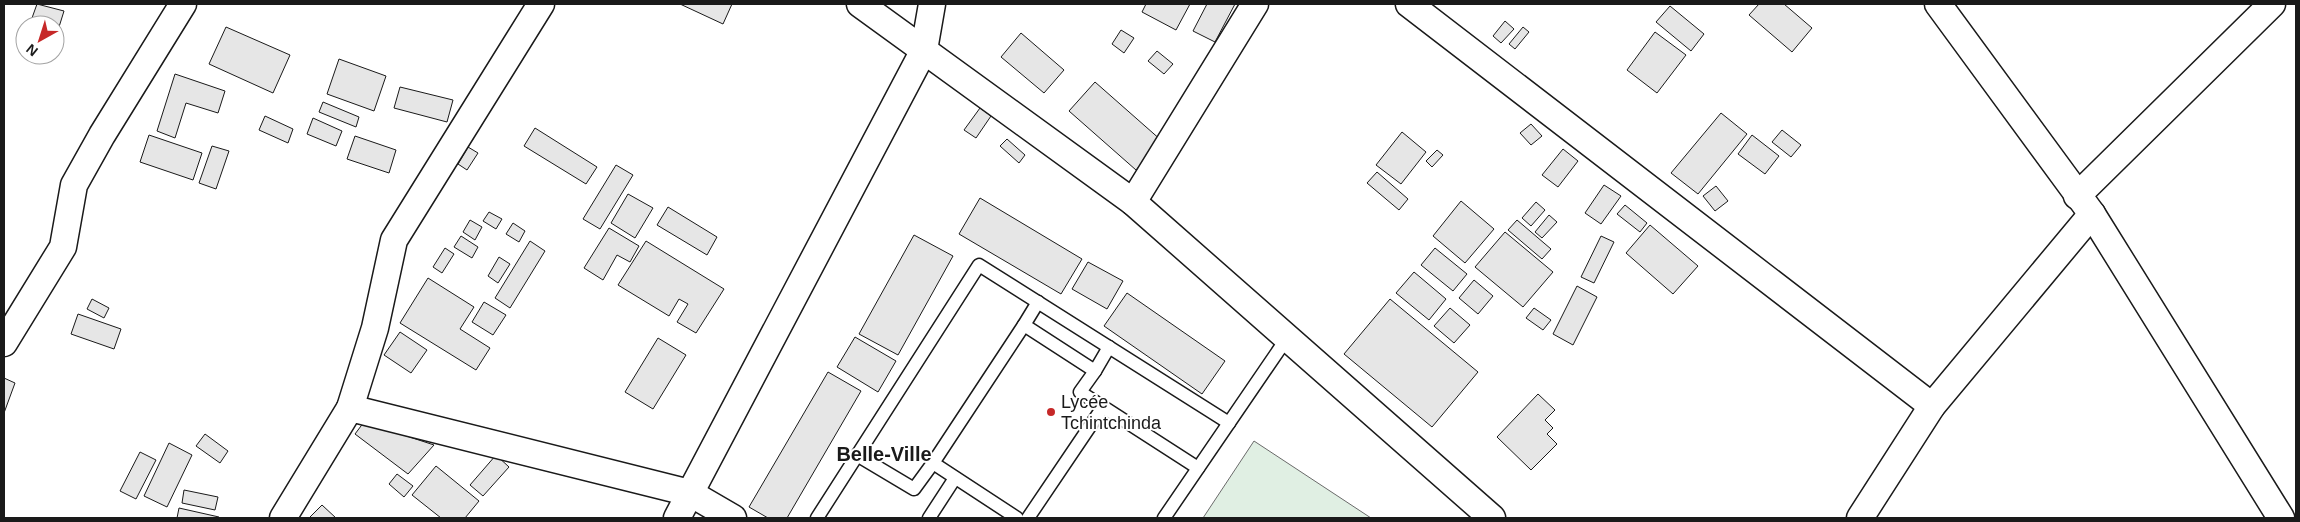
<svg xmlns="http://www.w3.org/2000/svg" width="2300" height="522" font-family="Helvetica,sans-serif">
<rect width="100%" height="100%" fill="#fff"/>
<!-- green -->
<polygon fill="#e0efe3" stroke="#6a6a6a" points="1254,441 1371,518 1203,518"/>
<!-- building -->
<g fill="#e6e6e6" stroke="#1a1a1a">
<polygon points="37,4 64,11 59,27 32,18"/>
<polygon points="680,4 732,4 723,24"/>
<polygon points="1146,4 1190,4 1176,30 1142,12"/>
<polygon points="1207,4 1235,4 1215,42 1193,31"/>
<polygon points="1759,4 1784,4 1812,28 1792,52 1749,15"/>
<polygon points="1670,6 1704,34 1691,51 1656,22"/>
<polygon points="1505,21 1514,29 1501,43 1493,36"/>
<polygon points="226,27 290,55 273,93 209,64"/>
<polygon points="1523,27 1529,32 1515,49 1509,44"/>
<polygon points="1121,30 1134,38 1124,53 1112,44"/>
<polygon points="1655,32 1686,55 1657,93 1627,70"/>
<polygon points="1021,33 1064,70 1044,93 1001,57"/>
<polygon points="1157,51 1173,64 1164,74 1148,61"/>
<polygon points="339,59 386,76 374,111 327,94"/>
<polygon points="175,74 225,91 218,113 186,103 175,138 157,131"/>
<polygon points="1095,82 1162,141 1136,170 1069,111"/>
<polygon points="400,87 453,100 447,122 394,108"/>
<polygon points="323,102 359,117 356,127 319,112"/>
<polygon points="980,108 991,116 976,138 964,130"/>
<polygon points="1721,113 1747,134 1698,194 1671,173"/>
<polygon points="265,116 293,129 288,143 259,130"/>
<polygon points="313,118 342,131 336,146 307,134"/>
<polygon points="1531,124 1542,136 1531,145 1520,133"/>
<polygon points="535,128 597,167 586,184 524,146"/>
<polygon points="1782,130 1801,145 1791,157 1772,142"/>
<polygon points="1402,132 1426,152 1401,184 1376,165"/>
<polygon points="149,135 202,153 193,180 140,162"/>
<polygon points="1752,135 1779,156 1765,174 1738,154"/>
<polygon points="355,136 396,150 389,173 347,159"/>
<polygon points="1007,139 1025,155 1019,163 1000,146"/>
<polygon points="212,146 229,151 216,189 199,183"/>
<polygon points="468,147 478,153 467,170 458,164"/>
<polygon points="1563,149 1578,161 1558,187 1542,175"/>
<polygon points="1437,150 1443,155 1432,167 1426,161"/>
<polygon points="616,165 633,175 600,229 583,219"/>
<polygon points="1377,172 1408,199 1399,210 1367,183"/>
<polygon points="1604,185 1621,196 1601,224 1585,213"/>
<polygon points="1716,186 1728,201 1715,211 1703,196"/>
<polygon points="628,194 653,208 635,238 611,223"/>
<polygon points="980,198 1082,259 1061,294 959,234"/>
<polygon points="1461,201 1494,229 1465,263 1433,236"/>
<polygon points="1536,202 1545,210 1531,226 1522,218"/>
<polygon points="1625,205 1647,223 1640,232 1617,214"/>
<polygon points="668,207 717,237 707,255 657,225"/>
<polygon points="489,212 502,219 496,229 483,221"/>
<polygon points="1549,215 1557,222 1542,238 1535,232"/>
<polygon points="470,220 482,227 475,240 463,232"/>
<polygon points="1517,220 1551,249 1542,259 1508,230"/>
<polygon points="513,223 525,231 519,242 506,234"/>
<polygon points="1650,225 1698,266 1673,294 1626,253"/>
<polygon points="609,228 639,246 630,262 617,255 603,280 584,268"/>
<polygon points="1505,232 1553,272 1523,307 1475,267"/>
<polygon points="914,235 953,256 898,355 859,334"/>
<polygon points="461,236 478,247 472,258 454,247"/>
<polygon points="1601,236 1614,242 1594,283 1581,277"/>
<polygon points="530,241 545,251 510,308 495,298"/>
<polygon points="646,241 724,289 696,333 677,322 688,304 679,299 669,316 618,285"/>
<polygon points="445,248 454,254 442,273 433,267"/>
<polygon points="1435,248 1467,274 1453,291 1421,265"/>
<polygon points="499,257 510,264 498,283 488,276"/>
<polygon points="1088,262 1123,281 1107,309 1072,289"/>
<polygon points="1414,272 1446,299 1429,320 1396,293"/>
<polygon points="428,278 474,307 460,329 490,348 476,370 400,323"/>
<polygon points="1474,280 1493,296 1478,314 1459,298"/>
<polygon points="1577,286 1597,297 1573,345 1553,334"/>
<polygon points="1127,293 1225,361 1202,394 1104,326"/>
<polygon points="92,299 109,308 104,318 87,309"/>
<polygon points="1390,299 1478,372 1432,427 1344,354"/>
<polygon points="484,302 506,315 493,335 472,322"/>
<polygon points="1450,308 1470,325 1454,343 1434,326"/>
<polygon points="1534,308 1551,320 1543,330 1526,318"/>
<polygon points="78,314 121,329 114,349 71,334"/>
<polygon points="400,332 427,350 411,373 384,355"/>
<polygon points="855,337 896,361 878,392 837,367"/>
<polygon points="658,338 686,355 653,409 625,392"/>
<polygon points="828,372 861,391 787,518 768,518 749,507"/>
<polygon points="4,378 15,383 4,413"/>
<polygon points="1538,394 1555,410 1545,420 1553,428 1547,434 1557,444 1531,470 1497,437"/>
<polygon points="364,422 434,445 408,474 355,434"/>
<polygon points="205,434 228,451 220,463 196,446"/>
<polygon points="169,443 192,455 167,507 144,496"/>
<polygon points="140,452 156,460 136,499 120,491"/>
<polygon points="496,455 509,467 483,496 470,485"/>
<polygon points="436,466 479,501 465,518 441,518 412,495"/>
<polygon points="397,474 413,486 404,497 389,484"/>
<polygon points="184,490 218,497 215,510 182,503"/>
<polygon points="322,505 336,518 309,518"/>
<polygon points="179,508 219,517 219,518 177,518"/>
</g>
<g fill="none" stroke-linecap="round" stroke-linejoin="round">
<!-- service casing -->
<g stroke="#1a1a1a" stroke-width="15">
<g id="service">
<polyline points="1024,325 1038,302"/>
<polyline points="1095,371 1109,347"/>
<polyline points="857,455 914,489 933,463"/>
<polyline points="817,518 979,265 1229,423"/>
<polyline points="929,518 955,478"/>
<polyline points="1017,518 933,463 1024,325 1095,371 1080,392 1198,468"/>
<polyline points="1028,518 1103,407"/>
<polyline points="1164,518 1287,338"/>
</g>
</g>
<!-- minor casing -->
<g stroke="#1a1a1a" stroke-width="29">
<g id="minor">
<polyline points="860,4 1133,202 1492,518"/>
<polyline points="1409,4 1932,406"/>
<polyline points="1938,4 2092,214 2281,518"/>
<polyline points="2077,196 2272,4"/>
<polyline points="1133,202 1255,4"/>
<polyline points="4,343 63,247 74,185 102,135 183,4"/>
<polyline points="350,408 375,328 394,240 541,4"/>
<polyline points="283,518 350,408 690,493 733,518"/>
<polyline points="677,518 924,50 932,4"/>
<polyline points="1860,518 1932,406 2092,214"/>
</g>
</g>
<!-- service -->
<use href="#service" stroke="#fff" stroke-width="12"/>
<!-- minor -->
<use href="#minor" stroke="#fff" stroke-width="26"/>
</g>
<!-- markers -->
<circle fill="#c62828" stroke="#fff" stroke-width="2" cx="1051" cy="412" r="5"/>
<g text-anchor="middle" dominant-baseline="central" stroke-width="4" stroke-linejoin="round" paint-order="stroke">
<!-- poi labels -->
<g font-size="18" fill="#1a1a1a" stroke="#fff" text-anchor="start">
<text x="1061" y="402">Lycée<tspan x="1061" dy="21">Tchintchinda</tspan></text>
</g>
<!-- quarter labels -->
<g font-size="20" font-weight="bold" fill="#1a1a1a" stroke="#fff">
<text x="884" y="454">Belle-Ville</text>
</g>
</g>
<!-- border -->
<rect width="2300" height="522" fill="none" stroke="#1a1a1a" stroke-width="10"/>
<!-- north arrow -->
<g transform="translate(40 40) rotate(219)"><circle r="24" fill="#ffffff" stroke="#a3a3a3"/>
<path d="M0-4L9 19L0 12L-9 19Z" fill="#c62828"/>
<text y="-8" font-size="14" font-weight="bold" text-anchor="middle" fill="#1a1a1a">N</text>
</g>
</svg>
